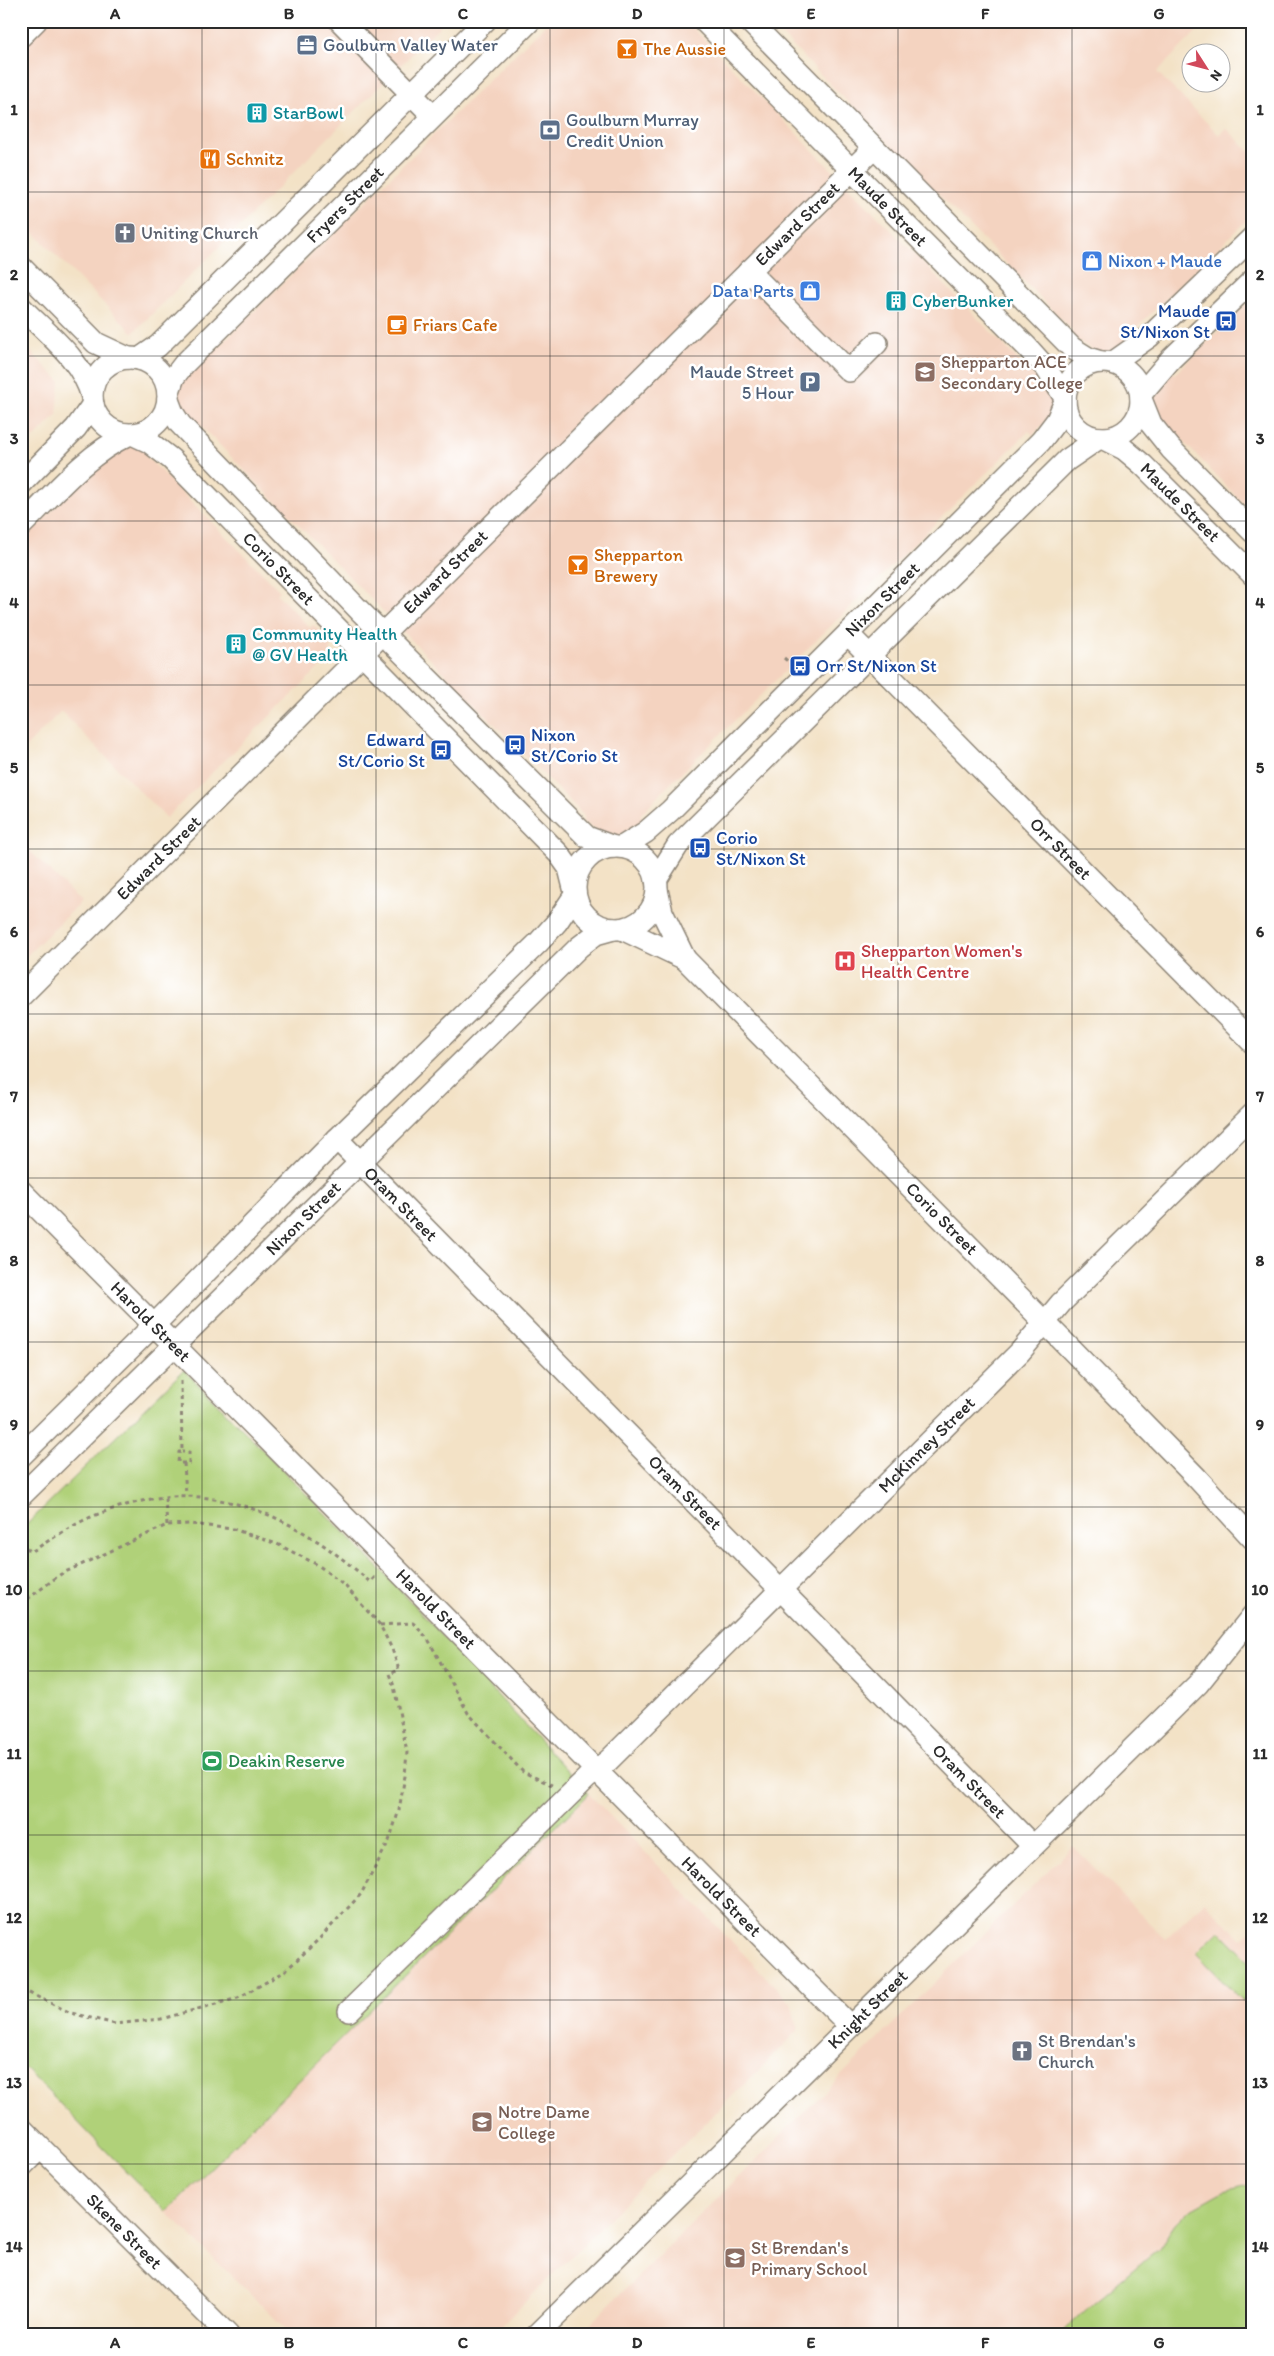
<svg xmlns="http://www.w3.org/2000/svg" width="1274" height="2356" font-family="Itim,sans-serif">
<rect width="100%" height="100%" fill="#fff"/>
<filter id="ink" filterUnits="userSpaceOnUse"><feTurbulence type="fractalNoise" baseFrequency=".02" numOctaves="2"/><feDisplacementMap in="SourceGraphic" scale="10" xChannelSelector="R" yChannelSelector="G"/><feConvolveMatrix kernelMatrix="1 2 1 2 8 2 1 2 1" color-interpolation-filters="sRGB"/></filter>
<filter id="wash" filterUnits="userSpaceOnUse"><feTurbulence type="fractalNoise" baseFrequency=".0096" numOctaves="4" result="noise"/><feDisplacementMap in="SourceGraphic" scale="20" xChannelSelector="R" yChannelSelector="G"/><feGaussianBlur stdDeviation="1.12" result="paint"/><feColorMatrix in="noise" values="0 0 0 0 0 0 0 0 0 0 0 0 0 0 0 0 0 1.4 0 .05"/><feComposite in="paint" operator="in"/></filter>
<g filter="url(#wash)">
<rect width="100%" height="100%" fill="#f3e2c6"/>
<!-- built -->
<g fill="#f4d3c0">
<polygon points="21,21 445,21 133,333 21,220"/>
<polygon points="549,21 686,21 1034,376 1039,373 1052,391 1053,400 1051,415 1033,435 1029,431 661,793 640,815 645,820 623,835 614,836 605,835 583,822 584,816 571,802 196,421 194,420 188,422 177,408 179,384 206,349 212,353"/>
<polygon points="768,21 1207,21 1157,72 1219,135 1226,128 1253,155 1253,214 1133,331 1137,335 1112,353 1101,355 1070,336 1073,331"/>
<polygon points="1253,297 1253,514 1179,437 1155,421 1150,399 1169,369 1175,374"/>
<polygon points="21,342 60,381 57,415 21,451"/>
<polygon points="125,443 149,451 146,456 280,591 277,594 310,628 313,625 327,639 331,647 330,654 323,664 166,818 61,711 21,752 21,541 101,463"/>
<polygon points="21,842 81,902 21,961"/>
<polygon points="589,1794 791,2003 798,2031 492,2335 292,2335 166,2212"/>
<polygon points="1073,1846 1165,1939 1205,1902 1241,1939 1253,1928 1253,2335 579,2335"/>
</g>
<!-- green -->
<g fill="#b0d179" stroke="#6e7e52">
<polygon points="184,1370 385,1574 589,1794 166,2212 21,2064 21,1530"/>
<polygon points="1219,1930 1253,1965 1253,1996 1245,2003 1196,1953"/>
<polygon points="1253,2184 1253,2335 1060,2335 1092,2304 1159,2248 1175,2224 1189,2210 1223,2191"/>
</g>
</g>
<g filter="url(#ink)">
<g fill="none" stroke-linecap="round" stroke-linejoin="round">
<!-- minor casing -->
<g stroke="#8f8678" stroke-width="24">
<g id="minor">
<polyline points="340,21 433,116"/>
<path id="s1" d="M 704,21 L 1028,348 L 1046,368 L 1065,398"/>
<polyline points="749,21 1072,348 1088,358 1101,362"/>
<polyline points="21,36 36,21"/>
<polyline points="21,267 96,343 128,358"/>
<polyline points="749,271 849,371 877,343"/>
<path d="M 21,307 C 47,334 82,359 92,397"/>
<circle cx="130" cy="396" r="38"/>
<polyline points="139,359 158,346 485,21"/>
<circle cx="1103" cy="400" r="38"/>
<polyline points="1112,363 1149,337 1253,237"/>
<path id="s2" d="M 168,394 L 174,377 L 184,364 L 530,21"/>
<polyline points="1141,394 1171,359 1253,280"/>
<polyline points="1141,399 1151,424 1171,449 1253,532"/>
<polyline points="168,400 173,413 180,424 361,612 582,832 587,837 614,847"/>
<path id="s3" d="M 134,435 L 149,442 L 171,459 L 559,854 L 569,868 L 574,888"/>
<path id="s4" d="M 1102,438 L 1124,449 L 1143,465 L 1253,575"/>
<polyline points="21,484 76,428 93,404"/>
<path d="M 21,526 C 54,494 85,455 128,435"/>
<path id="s5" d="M 848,634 L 1253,1043"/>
<path id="s6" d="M 622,847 L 646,832 L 670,811 L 1041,441 L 1057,420 L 1065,401"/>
<circle cx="616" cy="888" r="41"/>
<polyline points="656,880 678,845 1067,460 1099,438"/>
<polyline points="657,890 662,912 685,959"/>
<path id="s7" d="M 622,929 L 685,959 L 1060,1338 L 1197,1478 L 1253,1539"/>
<path id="s8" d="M 21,996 L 345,671 L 874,148"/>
<path id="s9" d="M 337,1139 L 1033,1846"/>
<path id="s10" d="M 21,1191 L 850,2026"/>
<polyline points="21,1456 154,1325 337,1139 539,942 557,922 575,895"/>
<path id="s11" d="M 21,1496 L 579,947 L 596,934 L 614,929"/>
<path id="s12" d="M 349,2011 L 587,1778 L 609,1760 L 1020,1352 L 1061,1303 L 1253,1114"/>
<path id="s13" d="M 21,2128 L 228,2335"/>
<polyline points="21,2167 40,2148"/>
<path id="s14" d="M 537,2335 L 1198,1684 L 1253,1615"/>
</g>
</g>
<!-- path -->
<g stroke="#8f8678" stroke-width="3" stroke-dasharray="4 4" stroke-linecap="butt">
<polyline points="784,658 791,664"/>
<polyline points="181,1381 182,1452 179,1452 178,1463 189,1463 189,1452 182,1452"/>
<polyline points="184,1463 186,1495"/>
<polyline points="165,1498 167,1525"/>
<path d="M 21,1542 L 31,1552 C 53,1538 76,1522 101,1513 C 123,1505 163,1494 187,1496 C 260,1500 317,1535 370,1582 L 375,1577"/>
<polyline points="21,1604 61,1574 167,1525 191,1524 233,1529 277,1544 318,1565 346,1587 380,1625 392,1649 399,1670 389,1674 394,1686 407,1752 405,1776 399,1810 389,1841 361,1894 320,1938 284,1972 238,1998 161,2019 115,2024 71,2013 21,1989"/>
<polyline points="380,1625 413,1623 428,1639 468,1713 523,1772 552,1785"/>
</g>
<!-- minor -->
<use href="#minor" stroke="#fff" stroke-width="21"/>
</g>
</g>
<!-- grid -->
<path fill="none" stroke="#2b2b2b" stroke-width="1" stroke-opacity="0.55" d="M 202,21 L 202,2335M 376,21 L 376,2335M 550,21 L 550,2335M 724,21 L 724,2335M 898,21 L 898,2335M 1072,21 L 1072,2335M 21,192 L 1253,192M 21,356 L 1253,356M 21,521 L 1253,521M 21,685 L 1253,685M 21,849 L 1253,849M 21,1014 L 1253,1014M 21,1178 L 1253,1178M 21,1342 L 1253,1342M 21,1507 L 1253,1507M 21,1671 L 1253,1671M 21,1835 L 1253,1835M 21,2000 L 1253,2000M 21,2164 L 1253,2164"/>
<!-- icons -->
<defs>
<g id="office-square" transform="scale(1.125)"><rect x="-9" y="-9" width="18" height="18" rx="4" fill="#5c6f8a" stroke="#fff"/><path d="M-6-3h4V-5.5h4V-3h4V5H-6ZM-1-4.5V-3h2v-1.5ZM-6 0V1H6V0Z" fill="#fff"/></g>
<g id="bar-square" transform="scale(1.125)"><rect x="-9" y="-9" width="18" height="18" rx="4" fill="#e8710a" stroke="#fff"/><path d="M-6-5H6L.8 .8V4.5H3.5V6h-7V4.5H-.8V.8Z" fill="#fff"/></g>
<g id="building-square" transform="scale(1.125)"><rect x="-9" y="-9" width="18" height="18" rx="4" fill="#0f9aa8" stroke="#fff"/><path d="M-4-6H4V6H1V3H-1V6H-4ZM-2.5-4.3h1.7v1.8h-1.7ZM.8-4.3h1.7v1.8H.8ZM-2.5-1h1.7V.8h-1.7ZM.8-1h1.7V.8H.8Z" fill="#fff"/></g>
<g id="bank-square" transform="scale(1.125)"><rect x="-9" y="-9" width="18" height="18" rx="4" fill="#5c6f8a" stroke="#fff"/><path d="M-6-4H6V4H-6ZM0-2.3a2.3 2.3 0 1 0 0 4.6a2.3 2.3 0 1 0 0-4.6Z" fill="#fff"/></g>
<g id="restaurant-square" transform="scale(1.125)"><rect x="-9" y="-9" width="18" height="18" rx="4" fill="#e8710a" stroke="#fff"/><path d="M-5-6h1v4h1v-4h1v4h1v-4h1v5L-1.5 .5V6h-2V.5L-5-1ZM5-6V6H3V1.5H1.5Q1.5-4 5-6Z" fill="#fff"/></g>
<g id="church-square" transform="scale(1.125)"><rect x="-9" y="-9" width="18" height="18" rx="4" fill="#6b7280" stroke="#fff"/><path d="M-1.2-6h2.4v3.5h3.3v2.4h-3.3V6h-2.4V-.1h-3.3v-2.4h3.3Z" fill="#fff"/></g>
<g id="shop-square" transform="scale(1.125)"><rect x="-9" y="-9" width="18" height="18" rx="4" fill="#3f7fe0" stroke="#fff"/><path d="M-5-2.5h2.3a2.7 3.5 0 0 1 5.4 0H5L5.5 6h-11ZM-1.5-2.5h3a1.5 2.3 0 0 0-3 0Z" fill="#fff"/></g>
<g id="bus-square" transform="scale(1.125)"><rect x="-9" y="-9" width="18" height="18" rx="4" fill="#1a4fb4" stroke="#fff"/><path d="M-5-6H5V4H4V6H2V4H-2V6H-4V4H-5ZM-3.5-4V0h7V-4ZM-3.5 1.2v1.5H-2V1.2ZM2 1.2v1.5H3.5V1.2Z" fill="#fff"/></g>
<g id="cafe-square" transform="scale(1.125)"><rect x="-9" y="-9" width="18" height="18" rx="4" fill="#e8710a" stroke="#fff"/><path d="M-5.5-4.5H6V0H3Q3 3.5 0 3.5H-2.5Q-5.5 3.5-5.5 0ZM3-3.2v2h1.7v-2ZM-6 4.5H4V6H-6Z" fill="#fff"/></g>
<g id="school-square" transform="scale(1.125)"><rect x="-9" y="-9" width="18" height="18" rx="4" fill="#8d6e63" stroke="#fff"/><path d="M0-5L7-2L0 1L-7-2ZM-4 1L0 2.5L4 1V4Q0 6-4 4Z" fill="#fff"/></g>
<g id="parking-square" transform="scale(1.125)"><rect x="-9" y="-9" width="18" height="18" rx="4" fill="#5c6f8a" stroke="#fff"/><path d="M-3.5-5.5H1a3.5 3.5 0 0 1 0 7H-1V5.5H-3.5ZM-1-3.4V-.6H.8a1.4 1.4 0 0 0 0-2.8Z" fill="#fff"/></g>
<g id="hospital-square" transform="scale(1.125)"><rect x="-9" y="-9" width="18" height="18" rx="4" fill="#e0444e" stroke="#fff"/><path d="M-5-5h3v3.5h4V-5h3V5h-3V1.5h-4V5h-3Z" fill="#fff"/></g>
<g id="stadium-square" transform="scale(1.125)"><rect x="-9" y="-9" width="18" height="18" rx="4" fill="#2e9e5b" stroke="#fff"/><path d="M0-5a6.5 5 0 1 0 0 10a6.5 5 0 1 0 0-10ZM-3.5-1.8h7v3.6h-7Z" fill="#fff"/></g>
</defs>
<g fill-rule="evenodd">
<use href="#office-square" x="307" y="45"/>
<use href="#bar-square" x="627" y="49"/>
<use href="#building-square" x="257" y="113"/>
<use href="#bank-square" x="550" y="130"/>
<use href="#restaurant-square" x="210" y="159"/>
<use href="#church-square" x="125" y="233"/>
<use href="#shop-square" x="1092" y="261"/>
<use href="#shop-square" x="810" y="291"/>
<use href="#building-square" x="896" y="301"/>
<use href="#bus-square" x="1226" y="321"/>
<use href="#cafe-square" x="397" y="325"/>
<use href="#school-square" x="925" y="372"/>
<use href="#parking-square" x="810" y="382"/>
<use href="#bar-square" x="578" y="565"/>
<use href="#building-square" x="236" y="644"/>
<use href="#bus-square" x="800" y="666"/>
<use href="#bus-square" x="515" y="745"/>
<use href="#bus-square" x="441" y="750"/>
<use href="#bus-square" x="700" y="848"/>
<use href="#hospital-square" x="845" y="961"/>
<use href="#stadium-square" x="212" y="1761"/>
<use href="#church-square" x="1022" y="2051"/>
<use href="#school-square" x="482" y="2122"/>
<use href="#school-square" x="735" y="2258"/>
</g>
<g text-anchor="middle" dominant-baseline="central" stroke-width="5" stroke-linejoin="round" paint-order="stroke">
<!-- service labels -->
<g font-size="18" fill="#4e5e75" stroke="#fff" text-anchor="start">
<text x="323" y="45">Goulburn Valley Water</text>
<text x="566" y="120">Goulburn Murray<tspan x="566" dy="21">Credit Union</tspan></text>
<text x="794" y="372" text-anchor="end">Maude Street<tspan x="794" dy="21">5 Hour</tspan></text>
</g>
<!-- food labels -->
<g font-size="18" fill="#c56008" stroke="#fff" text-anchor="start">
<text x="643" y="49">The Aussie</text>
<text x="226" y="159">Schnitz</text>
<text x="413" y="325">Friars Cafe</text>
<text x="594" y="555">Shepparton<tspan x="594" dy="21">Brewery</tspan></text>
</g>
<!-- culture labels -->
<g font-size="18" fill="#0d838f" stroke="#fff" text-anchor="start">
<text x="273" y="113">StarBowl</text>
<text x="912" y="301">CyberBunker</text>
<text x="252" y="634">Community Health<tspan x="252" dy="21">@ GV Health</tspan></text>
</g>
<!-- street labels -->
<g font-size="18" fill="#2b2b2b" stroke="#fff">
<text stroke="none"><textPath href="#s2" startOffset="261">Fryers Street</textPath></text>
<text stroke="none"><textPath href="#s1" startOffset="261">Maude Street</textPath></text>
<text stroke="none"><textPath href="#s8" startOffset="1095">Edward Street</textPath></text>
<text stroke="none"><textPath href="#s4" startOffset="102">Maude Street</textPath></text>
<text stroke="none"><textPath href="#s3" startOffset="198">Corio Street</textPath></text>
<text stroke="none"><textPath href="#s8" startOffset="600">Edward Street</textPath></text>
<text stroke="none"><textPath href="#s6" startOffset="360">Nixon Street</textPath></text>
<text stroke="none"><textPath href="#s5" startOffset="302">Orr Street</textPath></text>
<text stroke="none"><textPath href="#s8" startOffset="195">Edward Street</textPath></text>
<text stroke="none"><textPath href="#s9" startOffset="91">Oram Street</textPath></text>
<text stroke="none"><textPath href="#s11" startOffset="396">Nixon Street</textPath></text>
<text stroke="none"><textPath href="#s7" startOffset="435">Corio Street</textPath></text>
<text stroke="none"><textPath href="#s10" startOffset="184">Harold Street</textPath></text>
<text stroke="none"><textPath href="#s12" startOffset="809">McKinney Street</textPath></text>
<text stroke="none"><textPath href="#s9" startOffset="496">Oram Street</textPath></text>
<text stroke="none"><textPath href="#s10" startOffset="589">Harold Street</textPath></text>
<text stroke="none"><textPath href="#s9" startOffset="901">Oram Street</textPath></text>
<text stroke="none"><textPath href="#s10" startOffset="994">Harold Street</textPath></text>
<text stroke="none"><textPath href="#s14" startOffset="464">Knight Street</textPath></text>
<text stroke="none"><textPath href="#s13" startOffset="146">Skene Street</textPath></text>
</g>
<!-- worship labels -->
<g font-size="18" fill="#5b616d" stroke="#fff" text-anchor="start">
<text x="141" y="233">Uniting Church</text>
<text x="1038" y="2041">St Brendan's<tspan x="1038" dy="21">Church</tspan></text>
</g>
<!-- shop labels -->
<g font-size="18" fill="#366cbe" stroke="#fff" text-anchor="start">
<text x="1108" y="261">Nixon + Maude</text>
<text x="794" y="291" text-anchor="end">Data Parts</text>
</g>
<!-- transit labels -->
<g font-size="18" fill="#164399" stroke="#fff" text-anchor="start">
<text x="1210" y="311" text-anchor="end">Maude<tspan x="1210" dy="21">St/Nixon St</tspan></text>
<text x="816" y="666">Orr St/Nixon St</text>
<text x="531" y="735">Nixon<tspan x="531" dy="21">St/Corio St</tspan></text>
<text x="425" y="740" text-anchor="end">Edward<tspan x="425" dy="21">St/Corio St</tspan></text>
<text x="716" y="838">Corio<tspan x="716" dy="21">St/Nixon St</tspan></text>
</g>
<!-- education labels -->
<g font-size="18" fill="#785e54" stroke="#fff" text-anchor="start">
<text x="941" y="362">Shepparton ACE<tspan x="941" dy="21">Secondary College</tspan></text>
<text x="498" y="2112">Notre Dame<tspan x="498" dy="21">College</tspan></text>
<text x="751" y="2248">St Brendan's<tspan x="751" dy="21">Primary School</tspan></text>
</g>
<!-- health labels -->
<g font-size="18" fill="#be3a42" stroke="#fff" text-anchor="start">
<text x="861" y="951">Shepparton Women's<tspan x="861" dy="21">Health Centre</tspan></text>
</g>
<!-- leisure labels -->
<g font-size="18" fill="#27864d" stroke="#fff" text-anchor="start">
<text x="228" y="1761">Deakin Reserve</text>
</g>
</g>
<!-- margin -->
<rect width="1274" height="2356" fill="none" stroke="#fff" stroke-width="55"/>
<!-- north arrow -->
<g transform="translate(1206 68) rotate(126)"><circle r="24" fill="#ffffff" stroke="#aaaaaa"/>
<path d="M0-4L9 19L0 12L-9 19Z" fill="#d1495b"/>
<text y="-8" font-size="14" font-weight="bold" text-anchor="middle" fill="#2b2b2b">N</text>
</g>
<rect x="28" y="28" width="1218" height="2300" fill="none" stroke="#2b2b2b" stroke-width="2"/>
<g font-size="16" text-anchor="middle" font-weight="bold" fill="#2b2b2b">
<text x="115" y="19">A</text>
<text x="289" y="19">B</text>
<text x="463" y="19">C</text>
<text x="637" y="19">D</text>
<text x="811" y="19">E</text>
<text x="985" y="19">F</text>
<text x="1159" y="19">G</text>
<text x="14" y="115">1</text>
<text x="1260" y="115">1</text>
<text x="14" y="280">2</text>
<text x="1260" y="280">2</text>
<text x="14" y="444">3</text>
<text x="1260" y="444">3</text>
<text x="14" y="608">4</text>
<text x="1260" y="608">4</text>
<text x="14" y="773">5</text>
<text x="1260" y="773">5</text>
<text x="14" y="937">6</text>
<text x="1260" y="937">6</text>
<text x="14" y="1102">7</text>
<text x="1260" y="1102">7</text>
<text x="14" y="1266">8</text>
<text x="1260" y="1266">8</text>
<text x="14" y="1430">9</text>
<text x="1260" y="1430">9</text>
<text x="14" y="1595">10</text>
<text x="1260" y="1595">10</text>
<text x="14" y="1759">11</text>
<text x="1260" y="1759">11</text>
<text x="14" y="1923">12</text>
<text x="1260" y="1923">12</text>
<text x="14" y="2088">13</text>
<text x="1260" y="2088">13</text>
<text x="14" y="2252">14</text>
<text x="1260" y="2252">14</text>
<text x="115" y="2348">A</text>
<text x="289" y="2348">B</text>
<text x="463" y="2348">C</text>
<text x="637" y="2348">D</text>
<text x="811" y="2348">E</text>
<text x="985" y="2348">F</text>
<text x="1159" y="2348">G</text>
</g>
</svg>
